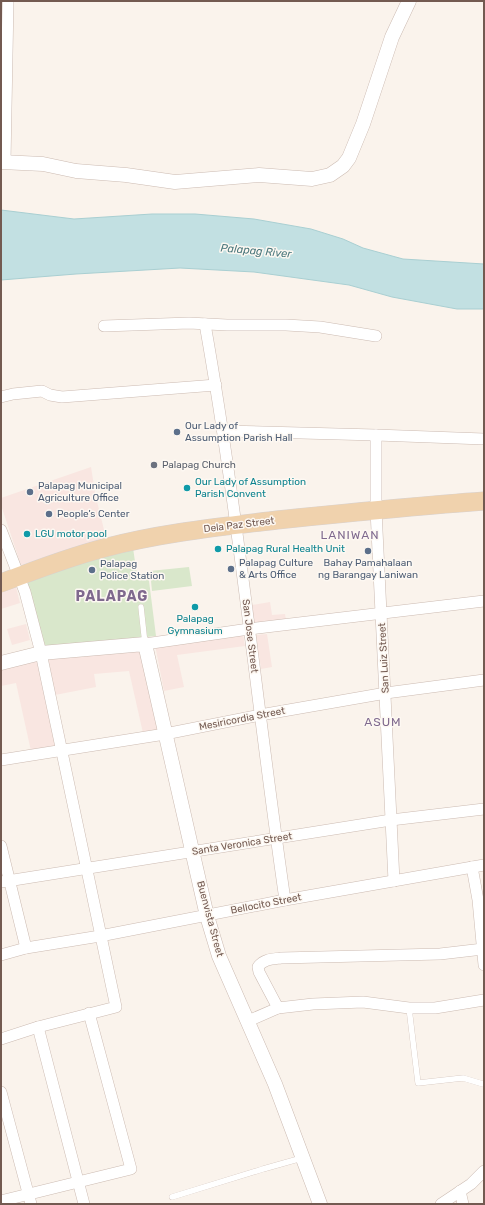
<svg xmlns="http://www.w3.org/2000/svg" width="485" height="1205" font-family="Rubik,sans-serif">
<rect width="100%" height="100%" fill="#faf3ec"/>
<!-- commercial -->
<g fill="#f9e6e1">
<polygon points="91,467 95,493 106,538 21,565 1,505 1,498"/>
<polygon points="16,587 20,603 1,609 1,591"/>
<polygon points="270,602 272,615 285,614 286,620 254,624 252,605"/>
<polygon points="26,624 30,640 12,645 7,629"/>
<polygon points="267,634 272,667 261,669 256,635"/>
<polygon points="243,635 245,646 177,655 184,687 164,691 155,645"/>
<polygon points="146,646 163,730 143,733 129,671 94,674 96,687 55,695 48,658"/>
<polygon points="38,661 56,747 31,751 16,683 1,686 1,669"/>
</g>
<!-- green -->
<g fill="#d9e7cb">
<polygon points="133,548 137,575 148,573 156,636 45,647 27,583 27,578"/>
<polygon points="189,567 192,586 152,591 150,571"/>
</g>
<!-- water -->
<polygon fill="#c2e0e2" stroke="#a9cfd2" points="1,210 74,219 152,214 195,214 254,219 311,229 343,239 363,248 403,259 484,264 484,309 457,309 392,297 349,285 254,272 180,268 76,274 1,280"/>
<g fill="none" stroke-linecap="round" stroke-linejoin="round">
<!-- service casing -->
<g stroke="#ccbbb2" stroke-width="6">
<g id="service">
<polyline points="141,607 145,644"/>
<polyline points="409,1008 418,1083 463,1078 483,1084 484,1083"/>
<polyline points="172,1197 263,1169 302,1158"/>
</g>
</g>
<!-- minor casing -->
<g stroke="#ccbbb2" stroke-width="12">
<g id="minor">
<polyline points="5,162 8,1"/>
<path d="M 205,324 C 239,515 257,708 285,900"/>
<polyline points="104,326 189,323 227,325 286,325 320,327 376,336"/>
<polyline points="1,397 13,394 42,391 50,395 62,397 216,385"/>
<polyline points="223,431 376,435 484,439"/>
<polyline points="376,435 376,510 394,881"/>
<polyline points="1,530 25,592 41,653 116,1007 38,1027 1,1039"/>
<polyline points="145,644 249,629 484,601"/>
<polyline points="1,760 165,734 260,715 386,693 484,680"/>
<polyline points="1,846 26,948"/>
<polyline points="472,867 478,900 484,965"/>
<polyline points="1,882 391,820 484,809"/>
<polyline points="1,955 26,948 100,936 285,900 484,865"/>
<path d="M 278,1008 L 259,972 L 258,967 C 263,959 273,959 281,958 L 440,954 L 483,949"/>
<polyline points="248,1021 278,1008 313,1004 363,1002 409,1008 435,1008 484,1000"/>
<polyline points="38,1027 84,1204"/>
<polyline points="1,1092 31,1204"/>
<polyline points="460,1191 463,1204"/>
<polyline points="1,1201 131,1169 89,1013"/>
<polyline points="441,1204 471,1184 484,1171"/>
</g>
</g>
<!-- tertiary casing -->
<g stroke="#ccbbb2" stroke-width="15">
<g id="tertiary">
<polyline points="1,162 43,164 76,171 126,175 175,182 259,175 312,179 330,175 343,166 349,158 363,124 392,37 409,1"/>
<polyline points="1,663 41,653 145,644 207,916 219,956 275,1084 320,1204"/>
</g>
</g>
<!-- primary casing -->
<g stroke="#d8d1ce" stroke-width="19">
<path id="primary" d="M 1,583 C 35,570 69,557 104,548 C 160,533 219,527 277,520 C 346,513 415,506 484,501"/>
</g>
<!-- service -->
<use href="#service" stroke="#fff" stroke-width="5.5"/>
<!-- minor -->
<use href="#minor" stroke="#fff" stroke-width="11"/>
<!-- tertiary -->
<use href="#tertiary" stroke="#fff" stroke-width="14"/>
<!-- primary -->
<use href="#primary" stroke="#f0d2ad" stroke-width="18"/>
</g>
<!-- markers -->
<g fill="#5c6f8a" stroke="#fdf8f2" stroke-width="1.5">
<circle cx="177" cy="432" r="4"/>
<circle cx="30" cy="492" r="4"/>
<circle cx="49" cy="514" r="4"/>
<circle cx="368" cy="551" r="4"/>
<circle cx="231" cy="569" r="4"/>
<circle cx="92" cy="570" r="4"/>
</g>
<circle fill="#6b7280" stroke="#fdf8f2" stroke-width="1.5" cx="154" cy="465" r="4"/>
<g fill="#0f9aa8" stroke="#fdf8f2" stroke-width="1.5">
<circle cx="187" cy="488" r="4"/>
<circle cx="27" cy="534" r="4"/>
<circle cx="218" cy="549" r="4"/>
<circle cx="195" cy="607" r="4"/>
</g>
<g text-anchor="middle" dominant-baseline="central" stroke-width="3" stroke-linejoin="round" paint-order="stroke">
<!-- service labels -->
<g font-size="10" fill="#4e5e75" stroke="#fdf8f2" text-anchor="start">
<text x="185" y="426">Our Lady of<tspan x="185" dy="12">Assumption Parish Hall</tspan></text>
<text x="38" y="486">Palapag Municipal<tspan x="38" dy="12">Agriculture Office</tspan></text>
<text x="57" y="514">People's Center</text>
<text x="239" y="563">Palapag Culture<tspan x="239" dy="12">&amp; Arts Office</tspan></text>
<text x="368" y="563" text-anchor="middle">Bahay Pamahalaan<tspan x="368" dy="12">ng Barangay Laniwan</tspan></text>
<text x="100" y="564">Palapag<tspan x="100" dy="12">Police Station</tspan></text>
</g>
<!-- worship labels -->
<g font-size="10" fill="#5b616d" stroke="#fdf8f2" text-anchor="start">
<text x="162" y="465">Palapag Church</text>
</g>
<!-- culture labels -->
<g font-size="10" fill="#0d838f" stroke="#fdf8f2" text-anchor="start">
<text x="195" y="482">Our Lady of Assumption<tspan x="195" dy="12">Parish Convent</tspan></text>
<text x="35" y="534">LGU motor pool</text>
<text x="226" y="549">Palapag Rural Health Unit</text>
<text x="195" y="619" text-anchor="middle">Palapag<tspan x="195" dy="12">Gymnasium</tspan></text>
</g>
<!-- street labels -->
<g font-size="10" fill="#735a51" stroke="#fdf8f2">
<text transform="translate(239 525) rotate(-7)">Dela Paz Street</text>
<text transform="translate(250 636) rotate(83)">San Jose Street</text>
<text transform="translate(384 658) rotate(-93)">San Luiz Street</text>
<text transform="translate(242 719) rotate(-11)">Mesiricordia Street</text>
<text transform="translate(242 844) rotate(-9)">Santa Veronica Street</text>
<text transform="translate(266 904) rotate(-11)">Bellocito Street</text>
<text transform="translate(210 919) rotate(75)">Buenvista Street</text>
</g>
<!-- water labels -->
<g font-size="11" font-style="italic" fill="#4a777c" stroke="#fdf8f2">
<text transform="translate(256 251) rotate(5)">Palapag River</text>
</g>
<!-- quarter labels -->
<g font-size="12" letter-spacing="1" fill="#7f698e" stroke="#fdf8f2">
<text x="350" y="535">LANIWAN</text>
<text x="383" y="722">ASUM</text>
</g>
<!-- district labels -->
<g font-size="14" font-weight="bold" letter-spacing="1" fill="#7f698e" stroke="#fdf8f2">
<text x="112" y="596">PALAPAG</text>
</g>
</g>
<!-- border -->
<rect width="485" height="1205" fill="none" stroke="#735a51" stroke-width="4"/>
</svg>
